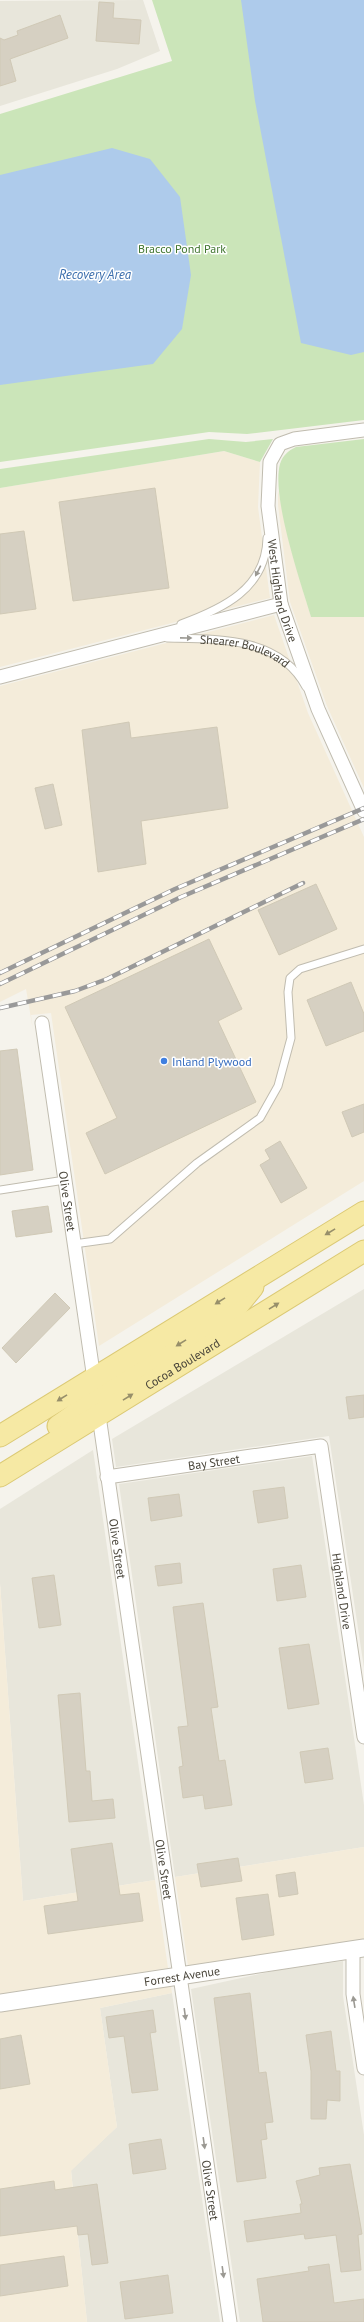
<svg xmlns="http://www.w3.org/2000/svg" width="364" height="2322" font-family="'PT Sans',sans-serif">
<rect width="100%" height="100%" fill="#f5f3ec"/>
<!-- residential -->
<g fill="#e8e6db">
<polygon points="143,0 160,51 117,69 0,106 0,1"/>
<polygon points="364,1289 364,1668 329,1436 116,1467 112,1439"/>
<polygon points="93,1450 155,1880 23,1901 0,1583 0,1509"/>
<polygon points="312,1456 364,1805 364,1847 175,1877 119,1484"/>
<polygon points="343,1961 343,1996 364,2135 364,2322 240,2322 191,1989 278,1970"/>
<polygon points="172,1993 220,2322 87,2322 71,2170 117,2127 100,2008"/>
</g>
<!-- commercial -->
<g fill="#f4ecda">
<polygon points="224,451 260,462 258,507 270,598 0,667 0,488"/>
<polygon points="278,490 291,549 311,617 364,617 364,788 327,706 290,602 278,505"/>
<polygon points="274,615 308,713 364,837 364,1181 99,1346 51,1013 31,1015 33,1030 26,989 0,1002 0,686"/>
<polygon points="0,1583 23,1901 155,1880 168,1968 0,1994"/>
<polygon points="364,1847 364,1939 188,1966 175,1877"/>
<polygon points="171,1986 172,1993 100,2008 117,2127 71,2171 87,2322 0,2322 0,2012"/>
</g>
<!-- green -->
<g fill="#cbe5b9">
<polygon points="152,0 364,0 364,420 247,434 209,432 0,462 0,114 172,61"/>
<polygon points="209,439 246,442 273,439 260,462 224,451 0,488 0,469"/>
<path d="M 364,439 L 364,617 L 311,617 C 301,583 271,497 280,464 C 283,455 288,451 296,447 Z"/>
</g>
<!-- water -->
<g fill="#aecbeb">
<polygon points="241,0 364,0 364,352 351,355 301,343 255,101"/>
<polygon points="112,148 150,159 180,197 191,275 182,329 153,364 0,385 0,175"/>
</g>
<!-- building -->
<g fill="#d6d0c2" stroke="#d0c9b6">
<polygon points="99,2 114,3 113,18 141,20 139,44 96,41"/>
<polygon points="60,15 68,38 10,59 16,81 0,86 0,38 4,40 18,35 17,31"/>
<polygon points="155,488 169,588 73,601 59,502"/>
<polygon points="24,531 36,609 0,614 0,534"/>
<polygon points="129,722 131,738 217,727 228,808 141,821 146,864 98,872 82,730"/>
<polygon points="53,784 62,825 45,829 35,788"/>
<polygon points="316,884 337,929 279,955 258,910"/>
<polygon points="209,939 242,1009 218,1021 256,1102 105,1174 86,1133 117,1118 65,1007"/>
<polygon points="351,982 364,1014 364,1031 326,1046 307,1000"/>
<polygon points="17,1049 33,1170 0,1175 0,1051"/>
<polygon points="364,1104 364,1132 352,1137 342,1112"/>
<polygon points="280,1141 307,1188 281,1203 260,1165 270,1159 265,1150"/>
<polygon points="48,1206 52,1232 16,1237 12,1211"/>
<polygon points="55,1293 70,1308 16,1363 2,1348"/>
<polygon points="364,1395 364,1417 349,1419 346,1397"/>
<polygon points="284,1487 288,1518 258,1523 253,1491"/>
<polygon points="179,1494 182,1516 151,1521 148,1498"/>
<polygon points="180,1563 182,1583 158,1586 155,1566"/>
<polygon points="301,1565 306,1597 277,1601 273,1569"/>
<polygon points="54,1575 61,1625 39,1628 32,1578"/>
<polygon points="203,1603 218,1707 211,1708 219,1761 225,1760 232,1805 205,1809 203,1795 183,1798 179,1767 183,1766 178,1727 188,1726 173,1607"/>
<polygon points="309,1644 319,1704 288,1709 279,1648"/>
<polygon points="80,1693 86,1771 90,1771 92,1801 113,1799 115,1818 69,1822 58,1695"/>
<polygon points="328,1748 333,1779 305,1783 300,1752"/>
<polygon points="112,1843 120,1895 139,1893 143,1921 48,1934 44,1906 78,1901 71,1849"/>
<polygon points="238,1858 242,1881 201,1887 197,1864"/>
<polygon points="295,1872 298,1894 279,1897 276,1875"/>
<polygon points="268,1894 274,1935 242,1940 236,1898"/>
<polygon points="250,1993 259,2073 266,2072 273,2122 265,2123 267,2139 261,2140 266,2178 237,2182 214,1998"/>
<polygon points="153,2010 156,2032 150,2033 158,2090 132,2093 124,2036 109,2038 106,2017"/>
<polygon points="331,2031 336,2071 340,2071 340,2101 327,2100 326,2119 311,2119 311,2071 306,2035"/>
<polygon points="21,2035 30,2084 0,2089 0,2039"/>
<polygon points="161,2139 166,2169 133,2174 129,2144"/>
<polygon points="350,2164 362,2234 358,2235 361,2270 341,2272 336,2235 305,2239 304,2234 247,2242 244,2221 301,2213 300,2204 302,2204 296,2181 320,2175 319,2168"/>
<polygon points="54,2181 55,2190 97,2184 108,2263 92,2265 88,2234 78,2235 77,2226 0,2236 0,2189"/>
<polygon points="64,2256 68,2286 0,2296 0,2265"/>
<polygon points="329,2264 334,2303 364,2299 364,2322 263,2322 257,2279 309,2271 308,2267"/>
<polygon points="168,2275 173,2313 125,2319 120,2282"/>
</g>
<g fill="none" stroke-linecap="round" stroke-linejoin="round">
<!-- service casing -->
<g stroke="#c0bcaf" stroke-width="9">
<g id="service">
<path d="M 181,624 C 222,609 266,589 267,538"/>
<path id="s1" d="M 167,638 C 217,639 279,636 306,687"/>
<polyline points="0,1190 65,1180"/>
<polyline points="74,1244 110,1239 197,1163 260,1118 278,1086 291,1038 288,992 290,978 300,969 364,949"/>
</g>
</g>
<!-- minor casing -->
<g stroke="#c0bcaf" stroke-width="15">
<g id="minor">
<path id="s2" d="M 364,430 L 294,439 L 280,444 L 270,462 L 268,506 L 281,604 L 318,709 L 364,811"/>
<polyline points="0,677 281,604"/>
<path id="s3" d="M 42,1023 L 94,1379"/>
<path id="s4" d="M 99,1416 L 230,2322"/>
<path id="s5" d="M 107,1477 L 321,1446 L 364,1737"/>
<polyline points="353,1950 353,1994 364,2068"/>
</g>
</g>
<!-- tertiary casing -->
<g stroke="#c0bcaf" stroke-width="19">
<g id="tertiary">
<path id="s6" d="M 0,2003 L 364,1948"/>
</g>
</g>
<!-- primary casing -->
<g stroke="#dbc974" stroke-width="23">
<g id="primary">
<polyline points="99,1414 102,1401 118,1383 235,1309 253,1287"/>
<path d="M 58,1426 C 80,1412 88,1405 94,1379"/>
<polyline points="0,1436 364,1212"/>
<path id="s7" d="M 0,1476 L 364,1251"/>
</g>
</g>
<!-- service -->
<use href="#service" stroke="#fff" stroke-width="7"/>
<!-- minor -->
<use href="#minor" stroke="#fff" stroke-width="13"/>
<!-- tertiary -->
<use href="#tertiary" stroke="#fff" stroke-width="17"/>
<!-- primary -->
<use href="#primary" stroke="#f6e9a4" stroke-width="21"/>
<!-- rail casing -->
<g stroke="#999" stroke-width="4.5">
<g id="rail">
<polyline points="0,973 175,889 364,808"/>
<polyline points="0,984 181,897 364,819"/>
<polyline points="0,1008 75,991 107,979 303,883"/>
</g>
</g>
<!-- rail -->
<use href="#rail" stroke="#fff" stroke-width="3" stroke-dasharray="9" stroke-linecap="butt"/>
</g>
<!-- one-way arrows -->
<defs><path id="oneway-solid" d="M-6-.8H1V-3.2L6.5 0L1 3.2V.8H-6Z"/></defs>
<g fill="#9b9993">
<use href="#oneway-solid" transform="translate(258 571) rotate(117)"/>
<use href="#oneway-solid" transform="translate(186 638) rotate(1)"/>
<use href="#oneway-solid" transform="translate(354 2002) rotate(-99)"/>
<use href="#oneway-solid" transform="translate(185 2014) rotate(82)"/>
<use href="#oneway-solid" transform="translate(204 2143) rotate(82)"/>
<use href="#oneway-solid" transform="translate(223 2272) rotate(82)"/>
</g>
<g fill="#978f6a">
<use href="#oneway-solid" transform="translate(330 1232) rotate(149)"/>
<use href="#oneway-solid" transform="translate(220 1301) rotate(148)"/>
<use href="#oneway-solid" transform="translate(274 1306) rotate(-32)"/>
<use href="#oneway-solid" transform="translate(181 1343) rotate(148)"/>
<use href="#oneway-solid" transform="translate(128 1397) rotate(-32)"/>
<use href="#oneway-solid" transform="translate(62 1398) rotate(148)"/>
</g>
<!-- markers -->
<circle fill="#3f7fe0" stroke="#fff" stroke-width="1.5" cx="164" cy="1061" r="4"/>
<g text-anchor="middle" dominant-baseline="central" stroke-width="3" stroke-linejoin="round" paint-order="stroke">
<!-- park labels -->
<g font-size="12" fill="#427731" stroke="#fff">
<text x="182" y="248">Bracco Pond Park</text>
</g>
<!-- street labels -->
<g font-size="12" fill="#49453a" stroke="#fff">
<text stroke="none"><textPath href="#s2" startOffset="236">West Highland Drive</textPath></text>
<text stroke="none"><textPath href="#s1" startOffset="80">Shearer Boulevard</textPath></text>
<text stroke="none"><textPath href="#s3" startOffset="180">Olive Street</textPath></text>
<text stroke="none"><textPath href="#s7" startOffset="214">Cocoa Boulevard</textPath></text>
<text stroke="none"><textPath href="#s5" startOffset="108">Bay Street</textPath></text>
<text stroke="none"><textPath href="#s4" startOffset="134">Olive Street</textPath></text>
<text stroke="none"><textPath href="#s5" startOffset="363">Highland Drive</textPath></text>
<text stroke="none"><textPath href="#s4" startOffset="458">Olive Street</textPath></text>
<text stroke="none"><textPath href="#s6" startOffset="184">Forrest Avenue</textPath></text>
<text stroke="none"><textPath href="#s4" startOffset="782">Olive Street</textPath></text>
</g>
<!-- shop labels -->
<g font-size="12" fill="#366cbe" stroke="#fff" text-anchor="start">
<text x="172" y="1061">Inland Plywood</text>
</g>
<!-- water labels -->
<g font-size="13" font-style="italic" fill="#3b6ead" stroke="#fff">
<text x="95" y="274">Recovery Area</text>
</g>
</g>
</svg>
